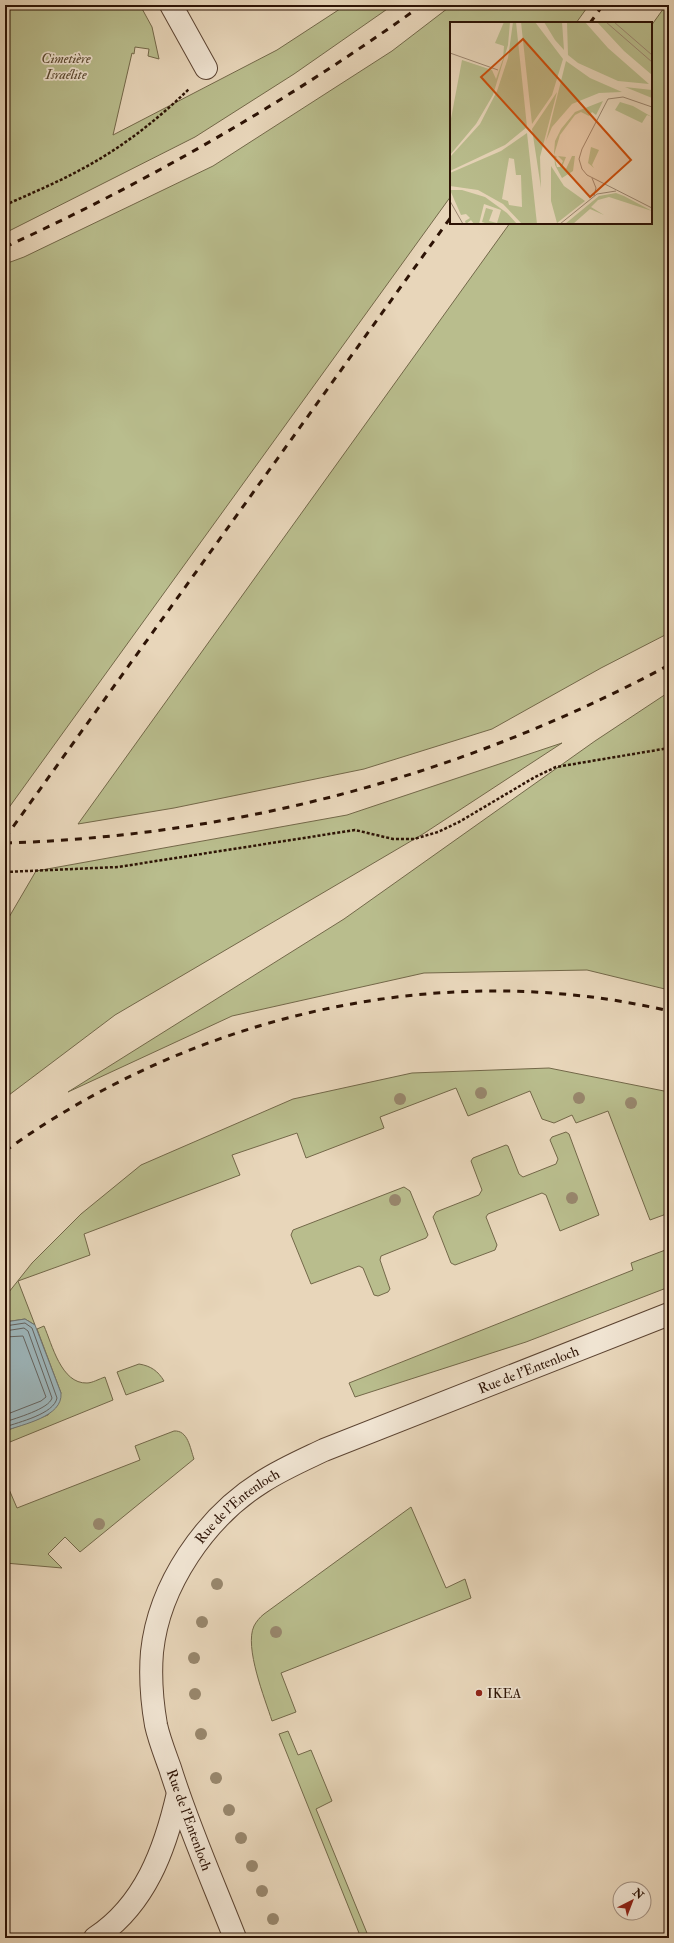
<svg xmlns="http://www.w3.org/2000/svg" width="674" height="1943" font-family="'IM FELL Double Pica',serif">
<rect width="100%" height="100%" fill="#e8d6ba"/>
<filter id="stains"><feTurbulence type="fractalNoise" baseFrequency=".005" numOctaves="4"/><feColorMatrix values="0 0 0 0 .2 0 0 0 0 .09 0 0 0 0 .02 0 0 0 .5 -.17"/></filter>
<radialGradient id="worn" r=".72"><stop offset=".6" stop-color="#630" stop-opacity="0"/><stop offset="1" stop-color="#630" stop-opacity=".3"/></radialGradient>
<!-- green -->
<g fill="#b9bd8d" stroke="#736849">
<polygon points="5,5 140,5 152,27 159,59 148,56 149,49 135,47 134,54 132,53 113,135 277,50 346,5 393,5 294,74 195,137 5,233"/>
<polygon points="452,5 589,5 576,23 451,23 451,196 5,813 5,264 24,257 213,166 392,51"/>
<polygon points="666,5 669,5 669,633 601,668 492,729 364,769 174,808 78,824 510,223 651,223 651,26"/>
<polygon points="669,692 669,990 587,970 424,973 232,1016 68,1092 344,919 595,741"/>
<polygon points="562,743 423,834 115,1015 5,1098 5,924 36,871 347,815"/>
<polygon points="549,1068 669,1092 669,1213 650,1220 608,1111 576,1123 572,1115 554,1123 542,1119 530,1091 468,1116 456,1088 380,1117 384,1128 306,1158 297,1133 232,1155 240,1175 84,1234 90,1255 18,1281 35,1325 25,1319 5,1322 5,1297 32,1263 81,1214 141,1165 293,1099 412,1073"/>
<polygon points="566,1132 569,1134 599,1215 560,1231 546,1195 542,1193 488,1214 486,1217 497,1245 495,1250 455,1265 451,1263 433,1217 436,1212 479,1195 482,1190 471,1161 473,1158 506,1145 508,1146 519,1174 523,1177 556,1164 558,1159 550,1140 552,1137"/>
<polygon points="404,1187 410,1191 428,1235 426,1238 381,1256 380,1260 390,1289 388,1292 378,1296 374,1295 363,1268 359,1266 311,1284 291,1235 293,1230"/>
<polygon points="668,1249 669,1287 526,1342 355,1397 349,1383 633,1270 631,1263"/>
<path d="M 44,1326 C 52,1344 61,1384 87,1383 C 92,1383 99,1379 105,1377 L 113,1400 L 5,1444 L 5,1431 L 48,1415 L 61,1393 L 37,1329 Z"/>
<path d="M 139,1364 C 151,1366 158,1371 164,1381 L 126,1395 L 117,1372 Z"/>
<path d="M 174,1431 C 188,1430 190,1448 194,1459 L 80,1552 L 65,1537 L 48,1554 L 62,1568 L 5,1563 L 5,1480 L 17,1508 L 140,1460 L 135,1446 Z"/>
<path d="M 411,1507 L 446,1588 L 465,1579 L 471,1598 L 281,1673 L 296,1712 L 272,1721 C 265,1699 244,1647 254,1626 C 256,1622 260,1617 264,1614 Z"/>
<polygon points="288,1731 298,1755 311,1750 332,1801 316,1809 369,1938 361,1938 279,1734"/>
</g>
<!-- water -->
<path fill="#9db6bb" stroke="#707572" d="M 25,1319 L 35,1325 L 61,1393 C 63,1417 23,1424 5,1431 L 5,1322 Z"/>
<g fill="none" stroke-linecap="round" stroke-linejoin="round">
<!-- shore -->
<g stroke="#656460" stroke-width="1">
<path d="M 5,1326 L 25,1323 L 32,1328 L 57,1398 C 54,1414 19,1422 5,1427"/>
<path d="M 5,1331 L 24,1328 L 28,1331 L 52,1398 C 49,1409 16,1418 5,1422"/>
<polyline points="5,1337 23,1336 46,1397 41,1401 5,1415"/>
</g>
<!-- street casing -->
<g stroke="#5c4432" stroke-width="24">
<g id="street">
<polyline points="171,5 206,68"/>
<path d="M 95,1938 C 145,1905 165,1850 178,1793"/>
<path id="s1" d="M 235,1938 C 213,1882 188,1826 170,1768 C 165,1754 159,1739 156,1725 C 152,1702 150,1676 152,1652 C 159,1585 205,1518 262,1482 C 282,1469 303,1460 324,1450 L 669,1314"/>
</g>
</g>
<!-- path -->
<g stroke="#2d1305" stroke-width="2.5" stroke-dasharray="3 2" stroke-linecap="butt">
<path d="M 5,205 C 30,194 56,183 80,170 C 120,149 156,121 189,89"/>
<polyline points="5,872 118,867 355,830 393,839 414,839 438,832 459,822 535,777 556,767 669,748"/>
</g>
<!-- street -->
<use href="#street" stroke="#f0e4d2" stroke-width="22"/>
<!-- rail -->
<g stroke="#2d1305" stroke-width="3" stroke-dasharray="7 7" stroke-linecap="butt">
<polyline points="590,23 603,5"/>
<path d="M 5,247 C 152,180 291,99 422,5"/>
<polyline points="5,838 451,217"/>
<path d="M 5,843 C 238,836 464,775 669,665"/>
<path d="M 5,1151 C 194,1015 440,957 669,1011"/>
</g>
</g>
<!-- trees -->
<g fill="#98876d">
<circle cx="481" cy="1093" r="6"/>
<circle cx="579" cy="1098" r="6"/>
<circle cx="400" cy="1099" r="6"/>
<circle cx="631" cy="1103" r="6"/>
<circle cx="572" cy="1198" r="6"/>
<circle cx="395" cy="1200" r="6"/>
<circle cx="99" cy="1524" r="6"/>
<circle cx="217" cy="1584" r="6"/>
<circle cx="202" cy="1622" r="6"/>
<circle cx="276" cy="1632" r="6"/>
<circle cx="194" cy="1658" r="6"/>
<circle cx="195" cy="1694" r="6"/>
<circle cx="201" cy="1734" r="6"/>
<circle cx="216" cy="1778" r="6"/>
<circle cx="229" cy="1810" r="6"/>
<circle cx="241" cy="1838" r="6"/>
<circle cx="252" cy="1866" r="6"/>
<circle cx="262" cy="1891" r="6"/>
<circle cx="273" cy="1919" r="6"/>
</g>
<!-- markers -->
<circle fill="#8f2418" stroke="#f0e4d2" stroke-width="1.5" cx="479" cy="1693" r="4"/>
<g text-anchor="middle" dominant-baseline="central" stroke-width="3.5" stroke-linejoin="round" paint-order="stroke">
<!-- park labels -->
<g font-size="14" font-style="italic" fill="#57462e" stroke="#f0e4d2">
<text x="66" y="58">Cimetière<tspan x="66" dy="16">Israélite</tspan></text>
</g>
<!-- street labels -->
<g font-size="14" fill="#2d1305" stroke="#f0e4d2">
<text stroke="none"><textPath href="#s1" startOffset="799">Rue de l'Entenloch</textPath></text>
<text stroke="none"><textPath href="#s1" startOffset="475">Rue de l'Entenloch</textPath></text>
<text transform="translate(189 1820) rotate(70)">Rue de l'Entenloch</text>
</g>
<!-- poi labels -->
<g font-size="14" fill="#2d1305" stroke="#f0e4d2" text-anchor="start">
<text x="487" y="1693">IKEA</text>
</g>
</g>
<!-- overview -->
<g transform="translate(450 22)">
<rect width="202" height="202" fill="#e8d6ba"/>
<path d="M 54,0 L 60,0 L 58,23 L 43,73 L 26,102 L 0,133 L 0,102 L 12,38 L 42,48 L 46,57 L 53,37 L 54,24 L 45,21 ZM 63,0 L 66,0 L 77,105 L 55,123 L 0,149 L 0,135 L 30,102 L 47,69 L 58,36 ZM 71,0 L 85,0 L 113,37 L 102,73 L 82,102 ZM 94,0 L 112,0 L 114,28 L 105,18 ZM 117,0 L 135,0 L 158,26 L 199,62 L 168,59 L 128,41 L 118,33 ZM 147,0 L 202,0 L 202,53 L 174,29 ZM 116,39 L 140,56 L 172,70 L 149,71 L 122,82 L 102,105 L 96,119 ZM 175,65 L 202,68 L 202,76 ZM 107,70 L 90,135 L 91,166 L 82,107 ZM 153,79 L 146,93 L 142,90 L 139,94 L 131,90 L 125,93 L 110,113 L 104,133 L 107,135 L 105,137 L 107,145 L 110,145 L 113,139 L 108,134 L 116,135 L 112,145 L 116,147 L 122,134 L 125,134 L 123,149 L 112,156 L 105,143 L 104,131 L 105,119 L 111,107 L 125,90 ZM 170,80 L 183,84 L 202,95 L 197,93 L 192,101 L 165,88 ZM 77,111 L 87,202 L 72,202 L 53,182 L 28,168 L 0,164 L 0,151 L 51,129 ZM 59,136 L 64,137 L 66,153 L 71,153 L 72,185 L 59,183 L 58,179 L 52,177 ZM 141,125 L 149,128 L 142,143 L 144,146 L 138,141 ZM 101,144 L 114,164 L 135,179 L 107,201 L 101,179 ZM 0,168 L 12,168 L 35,175 L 57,191 L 67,202 L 38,202 L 32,200 L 36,186 L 43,188 L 39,199 L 47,201 L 51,188 L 34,182 L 29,202 L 24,202 L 21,198 L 16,202 L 15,199 L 20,196 L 16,192 L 11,193 ZM 166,171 L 174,174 L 202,189 L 159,175 L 148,178 L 141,185 L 154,193 L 140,187 L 123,202 L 115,202 L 149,174 Z" fill="#b9bd8d" fill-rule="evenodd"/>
<path fill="none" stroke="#9d8872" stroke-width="1" d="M 156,0 L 202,40M 164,0 L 202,33M 0,31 L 48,48M 202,85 L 173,75 L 158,77 L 132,127 L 129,137 L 132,147 L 137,153 L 202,186M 142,156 L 146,166 L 144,174M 0,179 L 13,202M 110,202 L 147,172 L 166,169"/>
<path fill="#cc4e0b" fill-opacity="0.15" stroke="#cc4e0b" stroke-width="2" d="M 73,17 L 181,138 L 140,175 L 31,55 Z"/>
<rect width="202" height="202" fill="none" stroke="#2d1305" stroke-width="2"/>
</g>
<!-- margin -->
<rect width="674" height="1943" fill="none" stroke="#e8d6ba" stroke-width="20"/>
<rect x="6" y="6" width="662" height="1931" fill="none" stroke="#2d1305" stroke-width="2"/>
<rect x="10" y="10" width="654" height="1923" fill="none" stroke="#2d1305"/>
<!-- north arrow -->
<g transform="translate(632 1901) rotate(42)"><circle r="19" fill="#f0e4d2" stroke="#a29080"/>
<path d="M0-3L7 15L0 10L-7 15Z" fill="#8f2418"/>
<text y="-6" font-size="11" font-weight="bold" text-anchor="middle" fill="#2d1305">N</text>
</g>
<rect width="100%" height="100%" filter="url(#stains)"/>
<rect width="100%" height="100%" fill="url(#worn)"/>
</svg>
